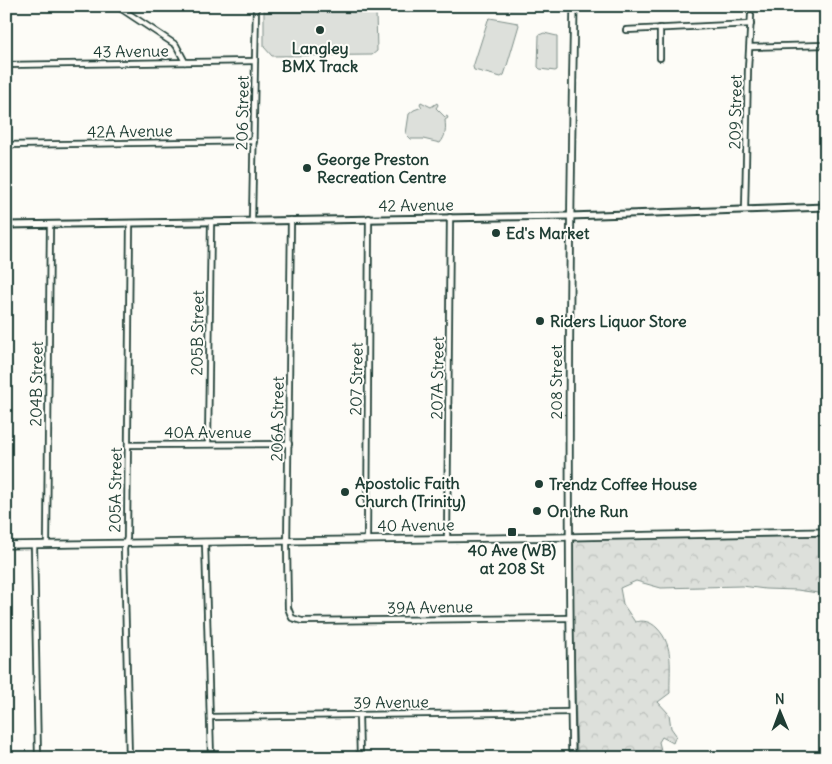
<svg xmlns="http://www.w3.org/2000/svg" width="832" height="764" font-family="Delius,sans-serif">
<defs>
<pattern id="forest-crowns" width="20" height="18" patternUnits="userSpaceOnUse" patternTransform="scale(1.25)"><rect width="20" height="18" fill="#dde0db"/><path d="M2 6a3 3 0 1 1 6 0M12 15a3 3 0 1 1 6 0" fill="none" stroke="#bdc1bd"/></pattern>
<pattern id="cemetery-stones" width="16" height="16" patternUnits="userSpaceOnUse" patternTransform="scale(1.25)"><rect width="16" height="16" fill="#dde0db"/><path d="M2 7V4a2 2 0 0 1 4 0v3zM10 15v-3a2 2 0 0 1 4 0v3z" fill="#bdc1bd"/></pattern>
</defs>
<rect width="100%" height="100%" fill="#fdfcf7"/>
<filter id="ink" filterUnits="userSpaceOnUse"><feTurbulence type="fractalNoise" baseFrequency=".02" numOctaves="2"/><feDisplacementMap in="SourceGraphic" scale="10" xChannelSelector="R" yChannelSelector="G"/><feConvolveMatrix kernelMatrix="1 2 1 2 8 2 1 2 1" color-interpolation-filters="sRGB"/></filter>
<g filter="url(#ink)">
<!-- forest -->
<path fill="url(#forest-crowns)" stroke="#7e8e88" d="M 826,536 L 826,598 L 818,593 L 797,590 L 765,589 L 742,586 L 661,588 L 636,581 L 620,588 L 623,604 L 635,622 C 643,620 650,621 657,628 C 675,646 669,670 670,693 L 658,702 L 669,714 L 671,728 L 676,735 L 673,743 L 662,737 L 659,742 L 661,750 L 657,758 L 577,758 L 571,540 Z"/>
<!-- cemetery -->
<polygon fill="url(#cemetery-stones)" stroke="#7e8e88" points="264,6 569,6 569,9 376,12 264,12"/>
<!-- garden -->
<g fill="#dde0db" stroke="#7e8e88">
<polygon points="264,12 376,12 377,51 372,55 272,56 264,47"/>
<polygon points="490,18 518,23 519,25 506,69 504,75 501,77 474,70 473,67 488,20"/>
<polygon points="544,33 557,36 557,70 555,71 540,69 538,67 539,35"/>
<path d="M 421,102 L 431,107 L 437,103 L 438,105 L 436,108 L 445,117 L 447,116 L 448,118 L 445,120 C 446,129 446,136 440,143 L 423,139 L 411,139 L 406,134 L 409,114 L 414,110 L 422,107 L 420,104 Z"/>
</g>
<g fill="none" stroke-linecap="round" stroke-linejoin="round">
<!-- minor casing -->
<g stroke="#1f3d34" stroke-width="8">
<g id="minor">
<polyline points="117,6 176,45 185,62"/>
<polyline points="626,30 751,24"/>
<polyline points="750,47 826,45"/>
<polyline points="660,58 660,28"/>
<polyline points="6,65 255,61"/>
<polyline points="6,145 254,141"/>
<polyline points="745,210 748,69 751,15"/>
<polyline points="291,220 287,547 288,608 292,618 302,621 569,618"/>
<polyline points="252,221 256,6"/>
<polyline points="208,444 211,222"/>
<polyline points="128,445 289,444"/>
<polyline points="447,539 450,217"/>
<polyline points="367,540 369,218"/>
<polyline points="205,542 211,758"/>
<polyline points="47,544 50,225"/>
<polyline points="34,545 38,758"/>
<polyline points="359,715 360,758"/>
<polyline points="210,717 571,712"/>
<polyline points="129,758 124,549 127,538 130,223"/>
</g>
</g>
<!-- tertiary casing -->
<g stroke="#1f3d34" stroke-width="9">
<polyline id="tertiary" points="6,225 570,216 826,207"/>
</g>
<!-- secondary casing -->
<g stroke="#1f3d34" stroke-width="9">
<g id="secondary">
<polyline points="6,545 568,537 826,532"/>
<path d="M 572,758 C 567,507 569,257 574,6"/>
</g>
</g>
<!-- minor -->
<use href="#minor" stroke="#fdfcf7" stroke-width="4.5"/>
<!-- tertiary -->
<use href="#tertiary" stroke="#fdfcf7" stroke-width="5"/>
<!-- secondary -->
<use href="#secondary" stroke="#fdfcf7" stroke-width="5.5"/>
</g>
</g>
<!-- markers -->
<g fill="#1f3d34" stroke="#fdfcf7" stroke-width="2">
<circle cx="320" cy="30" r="5"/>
<circle cx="307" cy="168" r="5"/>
<circle cx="496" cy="233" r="5"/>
<circle cx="540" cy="321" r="5"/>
<circle cx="539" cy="484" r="5"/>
<circle cx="345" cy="492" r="5"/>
<circle cx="537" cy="511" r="5"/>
<rect x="507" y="527" width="10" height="10" rx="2.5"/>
</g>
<g text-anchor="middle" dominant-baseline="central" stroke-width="4" stroke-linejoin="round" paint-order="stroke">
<!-- poi labels -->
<g font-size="16" font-weight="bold" fill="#1f3d34" stroke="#fdfcf7" text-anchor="start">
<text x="320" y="48" text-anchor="middle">Langley<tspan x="320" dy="18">BMX Track</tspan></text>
<text x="317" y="159">George Preston<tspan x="317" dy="18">Recreation Centre</tspan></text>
<text x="506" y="233">Ed's Market</text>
<text x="550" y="321">Riders Liquor Store</text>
<text x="355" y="483">Apostolic Faith<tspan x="355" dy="18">Church (Trinity)</tspan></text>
<text x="549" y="484">Trendz Coffee House</text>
<text x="547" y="511">On the Run</text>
<text x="512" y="550" text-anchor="middle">40 Ave (WB)<tspan x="512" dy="18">at 208 St</tspan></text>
</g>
<!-- street labels -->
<g font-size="16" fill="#1f3d34" stroke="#fdfcf7">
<text transform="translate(131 51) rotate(-1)">43 Avenue</text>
<text transform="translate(735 112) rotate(-89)">209 Street</text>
<text transform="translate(242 113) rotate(-89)">206 Street</text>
<text transform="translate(130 131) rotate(-1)">42A Avenue</text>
<text transform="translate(416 205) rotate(-1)">42 Avenue</text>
<text transform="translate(197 333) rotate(-89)">205B Street</text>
<text transform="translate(437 378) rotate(-89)">207A Street</text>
<text transform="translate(356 379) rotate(-89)">207 Street</text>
<text transform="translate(556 382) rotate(-90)">208 Street</text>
<text transform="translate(36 384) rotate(-89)">204B Street</text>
<text transform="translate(277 419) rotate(-89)">206A Street</text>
<text x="208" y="432">40A Avenue</text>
<text transform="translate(115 490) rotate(-89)">205A Street</text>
<text transform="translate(416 525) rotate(-1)">40 Avenue</text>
<text transform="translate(430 607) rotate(-1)">39A Avenue</text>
<text transform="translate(391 702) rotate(-1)">39 Avenue</text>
</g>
</g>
<!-- margin -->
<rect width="832" height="764" fill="none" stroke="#fdfcf7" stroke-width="25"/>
<rect x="12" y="12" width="807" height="739" fill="none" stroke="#1f3d34" stroke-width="2" filter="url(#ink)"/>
<!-- north arrow -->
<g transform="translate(780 712) rotate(359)" stroke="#fdfcf7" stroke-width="4" paint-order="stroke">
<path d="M0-4L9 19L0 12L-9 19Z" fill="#1f3d34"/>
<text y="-8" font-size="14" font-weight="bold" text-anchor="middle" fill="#1f3d34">N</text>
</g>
</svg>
